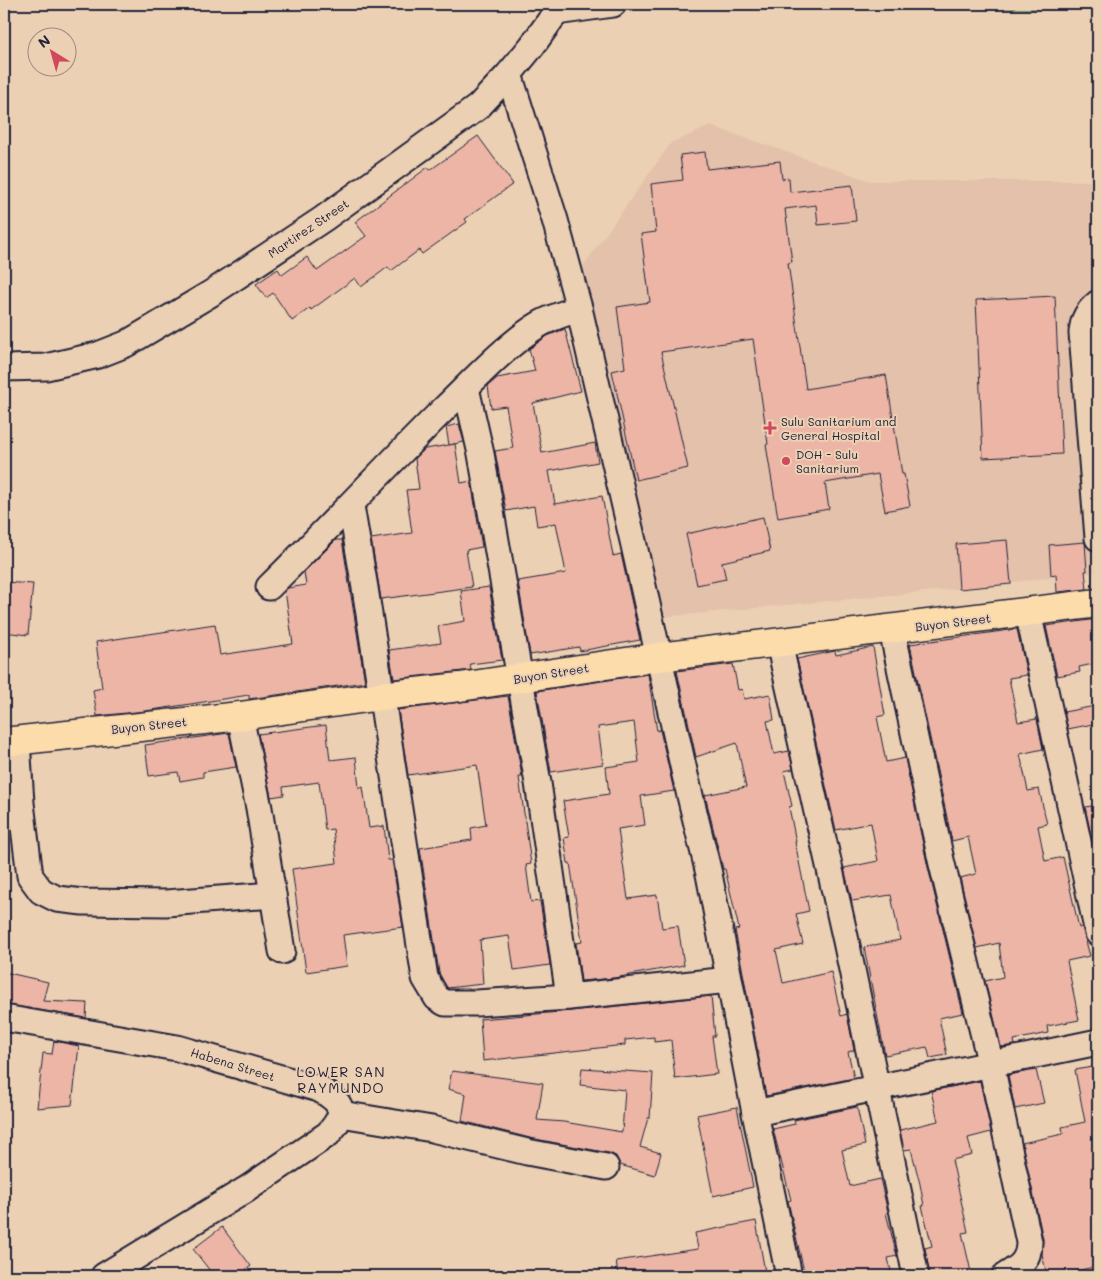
<svg xmlns="http://www.w3.org/2000/svg" width="1102" height="1280" font-family="Mali,sans-serif">
<rect width="100%" height="100%" fill="#ecd0b3"/>
<filter id="ink" filterUnits="userSpaceOnUse"><feTurbulence type="fractalNoise" baseFrequency=".02" numOctaves="2"/><feDisplacementMap in="SourceGraphic" scale="10" xChannelSelector="R" yChannelSelector="G"/><feConvolveMatrix kernelMatrix="1 2 1 2 8 2 1 2 1" color-interpolation-filters="sRGB"/></filter>
<g filter="url(#ink)">
<!-- built -->
<polygon fill="#e4c1aa" points="711,126 870,181 1098,181 1098,572 955,589 662,617 583,266 671,143"/>
<!-- green -->
<polygon fill="#d0ea9f" stroke="#79866d" points="836,4 1098,4 1098,9 836,7"/>
<!-- building -->
<g fill="#ecb5a5" stroke="#22223b">
<polygon points="478,136 513,184 465,219 467,222 422,254 419,250 391,271 388,267 361,287 355,278 311,310 310,308 292,321 273,293 266,298 256,284 278,269 282,275 307,257 317,271 366,236 355,222 428,167 430,170"/>
<polygon points="705,152 707,169 780,161 782,179 789,178 790,192 852,185 856,221 818,225 816,205 785,209 792,262 788,263 806,389 886,375 902,474 904,474 910,506 885,511 878,474 825,483 829,509 778,518 766,445 768,444 753,339 661,352 688,468 636,480 612,371 625,368 617,307 650,302 641,234 656,232 651,184 683,180 680,155"/>
<polygon points="1055,296 1062,454 983,458 976,300"/>
<polygon points="565,329 581,391 533,403 542,453 595,443 598,462 549,471 555,504 602,496 613,556 621,554 640,640 580,651 579,647 530,655 518,581 566,573 556,523 537,526 534,506 506,511 495,451 513,448 506,406 491,408 488,386 497,378 535,371 529,349 547,336"/>
<polygon points="459,424 464,442 449,445 446,427"/>
<polygon points="455,444 461,483 471,481 482,547 466,550 472,587 381,599 371,539 412,533 406,490 419,489 415,459 425,449"/>
<polygon points="763,517 770,551 722,562 726,579 697,585 686,534"/>
<polygon points="336,540 342,540 365,682 249,699 249,695 145,711 97,716 93,690 102,688 96,642 215,624 220,655 293,644 285,591 288,588 306,585 304,572"/>
<polygon points="1007,540 1011,584 959,589 956,544"/>
<polygon points="1085,542 1087,571 1085,571 1087,589 1057,592 1056,574 1051,575 1049,545"/>
<polygon points="4,582 33,584 28,635 4,632"/>
<polygon points="489,587 502,660 470,664 471,670 394,679 389,650 441,643 438,626 465,621 461,591"/>
<polygon points="1098,619 1098,663 1079,667 1080,672 1057,676 1046,626"/>
<polygon points="1017,629 1027,675 1009,678 1018,722 1037,719 1043,749 1020,754 1028,791 1039,789 1047,824 1038,826 1045,861 1063,857 1079,928 1082,927 1090,956 1067,961 1079,1020 1047,1026 1048,1033 1014,1040 1015,1045 1001,1047 985,981 1003,977 999,943 977,948 960,878 976,874 968,837 952,841 910,644"/>
<polygon points="873,647 885,715 877,717 886,762 905,758 927,863 963,1013 939,1018 947,1055 930,1058 927,1047 885,1055 864,947 900,940 891,895 852,901 844,868 878,861 871,823 836,830 797,659 835,651 836,655"/>
<polygon points="733,664 738,690 742,689 744,699 770,694 774,720 767,721 774,754 789,751 793,769 784,771 792,806 789,807 796,842 795,842 809,911 796,914 803,944 776,950 783,983 831,972 841,1016 847,1014 854,1050 848,1052 854,1078 766,1096 735,930 739,929 725,869 723,869 705,795 746,787 745,783 737,743 696,757 677,671"/>
<polygon points="648,674 657,731 660,730 674,791 641,796 645,825 618,829 628,899 657,895 662,928 678,926 684,965 614,978 581,981 576,943 582,942 570,863 568,863 564,838 569,837 563,801 609,794 606,767 639,762 634,722 598,727 603,764 551,772 537,691"/>
<polygon points="508,696 522,777 519,777 531,864 526,865 531,902 540,901 550,965 514,970 509,936 480,940 483,984 447,988 439,973 420,848 472,840 471,828 486,825 477,765 408,775 398,710"/>
<polygon points="1095,706 1098,723 1068,729 1064,712"/>
<polygon points="326,725 330,760 356,757 359,788 363,787 369,828 384,826 388,860 392,860 403,927 343,935 347,966 306,972 292,869 337,863 333,829 325,830 319,782 283,787 284,795 271,797 258,734"/>
<polygon points="229,733 236,767 203,772 203,777 180,781 178,772 149,776 145,745"/>
<polygon points="1098,805 1098,867 1085,807"/>
<polygon points="4,972 48,982 43,1001 87,1003 86,1018 4,1004"/>
<polygon points="711,996 715,1036 712,1036 717,1074 675,1079 671,1040 654,1042 654,1037 625,1040 625,1045 483,1061 480,1019 571,1011"/>
<polygon points="54,1041 79,1046 72,1105 37,1108 43,1053 52,1054"/>
<polygon points="1098,1066 1098,1266 1055,1276 1047,1276 1042,1254 1043,1239 1022,1143 1063,1134 1062,1127 1085,1122 1075,1070"/>
<polygon points="582,1068 653,1073 650,1118 648,1118 640,1147 661,1153 655,1175 620,1165 616,1156 609,1153 530,1138 462,1121 466,1094 448,1089 452,1071 543,1083 537,1120 564,1122 622,1132 625,1090 580,1085"/>
<polygon points="1036,1070 1044,1103 1015,1109 1008,1075"/>
<polygon points="980,1081 991,1132 968,1138 972,1155 952,1160 968,1232 962,1233 972,1276 930,1276 925,1248 932,1246 922,1206 924,1206 920,1184 911,1149 904,1150 900,1130 938,1121 931,1091"/>
<polygon points="737,1107 753,1187 713,1196 697,1115"/>
<polygon points="857,1107 865,1145 842,1150 850,1186 880,1179 888,1212 886,1213 897,1256 888,1258 892,1276 805,1276 788,1201 791,1200 773,1129 795,1124 794,1120"/>
<polygon points="756,1221 765,1272 744,1276 618,1276 616,1261 698,1249 695,1233"/>
<polygon points="222,1227 251,1266 237,1276 214,1276 193,1249"/>
</g>
<g fill="none" stroke-linecap="round" stroke-linejoin="round">
<!-- minor casing -->
<g stroke="#22223b" stroke-width="29">
<g id="minor">
<polyline points="556,12 613,4"/>
<polyline points="509,74 555,220 579,308 633,541 685,775 709,874 755,1113 789,1276"/>
<path d="M 1098,303 C 1088,311 1083,319 1082,333 L 1098,538"/>
<polyline points="4,368 46,367 98,355 126,344 210,294 323,219 478,107 509,74 532,46 562,4"/>
<polyline points="466,388 481,454 538,783 569,997"/>
<polyline points="351,506 365,588 425,978 437,998 445,1003 476,1003 569,997 729,980"/>
<path d="M 269,587 C 329,528 386,466 446,407 C 473,381 508,343 540,324 C 552,317 567,313 579,308"/>
<polyline points="1028,612 1098,933"/>
<path d="M 892,630 L 941,860 L 991,1065 L 1029,1242 C 1029,1261 1020,1267 1005,1276"/>
<polyline points="779,643 846,941 916,1276"/>
<polyline points="240,716 259,808 282,951"/>
<polyline points="17,741 21,803 30,876 41,891 57,899 83,902 166,903 273,895"/>
<path d="M 4,1018 L 177,1048 L 319,1089 C 343,1103 348,1112 328,1134 L 247,1189 L 104,1276"/>
<polyline points="755,1113 1098,1042"/>
<polyline points="341,1114 432,1129 527,1152 606,1167"/>
</g>
</g>
<!-- major casing -->
<g stroke="#22223b" stroke-width="31">
<polyline id="major" points="4,742 240,716 381,696 460,687 659,657 1098,603"/>
</g>
<!-- minor -->
<use href="#minor" stroke="#ecd0b3" stroke-width="25"/>
<!-- major -->
<use href="#major" stroke="#fddcac" stroke-width="28"/>
</g>
</g>
<!-- markers -->
<g fill="#d1495b" stroke="#ecd0b3" stroke-width="2">
<path d="M767.5 420.5h5v5h5v5h-5v5h-5v-5h-5v-5h5z"/>
<circle cx="786" cy="461" r="5"/>
</g>
<g text-anchor="middle" dominant-baseline="central" stroke-width="4" stroke-linejoin="round" paint-order="stroke">
<!-- street labels -->
<g font-size="12" fill="#22223b" stroke="#ecd0b3">
<text transform="translate(308 228) rotate(-34)">Martirez Street</text>
<text transform="translate(953 622) rotate(-7)">Buyon Street</text>
<text transform="translate(551 673) rotate(-9)">Buyon Street</text>
<text transform="translate(149 725) rotate(-6)">Buyon Street</text>
<text transform="translate(233 1064) rotate(17)">Habena Street</text>
</g>
<!-- poi labels -->
<g font-size="12" fill="#22223b" stroke="#ecd0b3" text-anchor="start">
<text x="781" y="421">Sulu Sanitarium and<tspan x="781" dy="14">General Hospital</tspan></text>
<text x="796" y="454">DOH - Sulu<tspan x="796" dy="14">Sanitarium</tspan></text>
</g>
<!-- neighbourhood labels -->
<g font-size="14" letter-spacing="1" fill="#22223b" stroke="#ecd0b3">
<text x="341" y="1071">LOWER SAN<tspan x="341" dy="16">RAYMUNDO</tspan></text>
</g>
</g>
<!-- margin -->
<rect width="1102" height="1280" fill="none" stroke="#ecd0b3" stroke-width="20"/>
<rect x="10" y="10" width="1082" height="1260" fill="none" stroke="#22223b" stroke-width="2" filter="url(#ink)"/>
<!-- north arrow -->
<g transform="translate(52 52) rotate(323)"><circle r="24" fill="#ecd0b3" stroke="#9b8a83"/>
<path d="M0-4L9 19L0 12L-9 19Z" fill="#d1495b"/>
<text y="-8" font-size="14" font-weight="bold" text-anchor="middle" fill="#22223b">N</text>
</g>
</svg>
